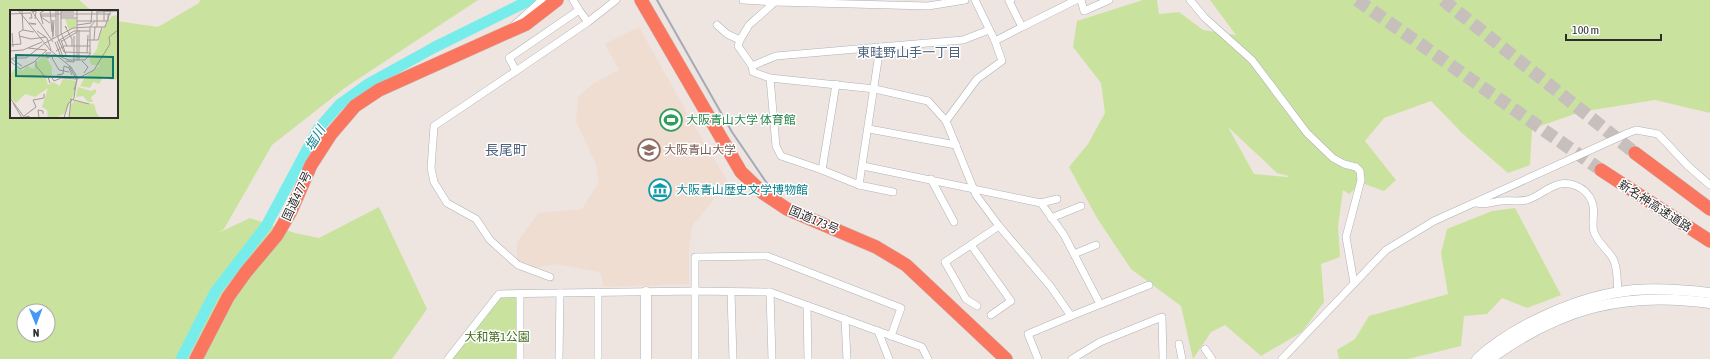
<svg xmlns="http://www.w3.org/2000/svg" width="1710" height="359" font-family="'Asap Condensed','Noto Sans JP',sans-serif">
<rect width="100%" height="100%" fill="#eee4e0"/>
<!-- education -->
<polygon fill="#efddd1" points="639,27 700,136 728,182 692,226 689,247 689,284 604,287 600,272 556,264 531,269 517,263 517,243 538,213 582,209 599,182 596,164 576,121 578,97 594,83 619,70 605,44"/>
<!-- green -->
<g fill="#c9e39f" fill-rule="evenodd">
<path d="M 0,0 L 79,0 L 92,11 L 11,11 L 11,117 L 117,117 L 117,21 L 158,27 L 199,3 L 200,0 L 478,0 L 346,87 L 272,145 L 224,229 L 218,233 L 250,218 L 295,233 L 319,238 L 379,207 L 427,309 L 392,359 L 0,359 ZM 24,311 L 48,311 L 48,335 L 24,335 Z"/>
<path d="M 1143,0 L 1157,0 L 1159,14 L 1179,12 L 1203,30 L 1236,35 L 1210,0 L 1710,0 L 1710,113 L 1655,100 L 1580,112 L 1532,129 L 1530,165 L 1508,173 L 1463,134 L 1431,101 L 1384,118 L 1365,141 L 1396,180 L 1384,191 L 1362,183 L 1349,194 L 1343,190 L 1338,226 L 1340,257 L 1321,264 L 1324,302 L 1302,332 L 1261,356 L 1225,325 L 1211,332 L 1193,359 L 1181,306 L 1131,269 L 1097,218 L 1069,167 L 1088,144 L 1105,113 L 1101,83 L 1073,47 L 1077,21 ZM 1228,127 L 1277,173 L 1289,176 L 1287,177 L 1254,174 Z"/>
<polygon points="1515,208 1561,295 1527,308 1502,298 1487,314 1464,316 1461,346 1408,359 1339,359 1337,350 1355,339 1369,316 1448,294 1441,253 1447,229 1492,211"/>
<polygon points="501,295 518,295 519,359 451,359"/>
</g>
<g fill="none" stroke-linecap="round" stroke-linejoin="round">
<!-- river -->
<polyline stroke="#77edeb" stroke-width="11" points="181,359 215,292 266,226 318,129 339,105 368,84 435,47 530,0"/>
<!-- highway-tunnel -->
<g stroke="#c7bfbc" stroke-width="13" stroke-dasharray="13 6" stroke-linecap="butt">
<polyline points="1357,0 1601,170"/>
<polyline points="1443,0 1635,153"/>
</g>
<!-- street casing -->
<g stroke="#adb3b9" stroke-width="8">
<g id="street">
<polyline points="573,0 579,10"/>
<polyline points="743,0 775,2 928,6 965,0"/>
<polyline points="975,0 995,41 1022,27"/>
<polyline points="1011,0 1009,1 1022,27 1076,0"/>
<polyline points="1081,0 1084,11 1109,0"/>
<polyline points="1190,0 1205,18 1252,60 1307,133 1333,158 1344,164 1356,167 1360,171 1361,180 1346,237 1354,283"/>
<polyline points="588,22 579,10 509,58 516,71 588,22 616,0"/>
<polyline points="717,25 727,34 740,40 738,46 752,66 753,72 770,78 776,146 781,156 822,170 859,185 880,47 963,40 989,30"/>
<polyline points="512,27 542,0"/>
<polyline points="740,40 749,25 775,2"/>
<polyline points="752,66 776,56 880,47"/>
<polyline points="516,71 434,126 431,168 434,182 447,203 476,219 490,240 518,265 550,277"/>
<polyline points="770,78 875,89 928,101 946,121 976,195 999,226 1051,287 1071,316 1028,334 1038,359"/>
<polyline points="946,121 977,79 1002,61 995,41"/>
<polyline points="869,129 956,145"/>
<polyline points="863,166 1041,203 1057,199"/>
<polyline points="822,170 836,84"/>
<polyline points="931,179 954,222"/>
<polyline points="859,185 893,192"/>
<polyline points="1041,203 1064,235 1100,304"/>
<path d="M 1476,203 C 1487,205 1489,203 1500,201 C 1509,200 1518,202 1527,200 C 1537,197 1543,191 1552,187 C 1567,179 1586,186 1592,202 C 1596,212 1591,222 1594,232 C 1598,243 1606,248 1612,257 C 1618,266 1617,282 1618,293"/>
<polyline points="1051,218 1081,206"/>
<polyline points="971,245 1011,301 991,315"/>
<polyline points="1074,254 1096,245"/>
<polyline points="598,292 598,359"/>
<polyline points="731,292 733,359"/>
<polyline points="770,292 772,359"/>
<polyline points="520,293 520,359"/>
<polyline points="807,306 808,359"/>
<polyline points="977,306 966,299 945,262 999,226"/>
<polyline points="1071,316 1149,285"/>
<polyline points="845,319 847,359"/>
<polyline points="878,331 889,359"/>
<polyline points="1179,344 1182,359"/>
<polyline points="1205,349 1212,359"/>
<polyline points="448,359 499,294 695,291 770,292 922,347 928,359"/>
<polyline points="559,359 560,293"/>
<polyline points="695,359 695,257 767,256 901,308 891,336"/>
<polyline points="1072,359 1100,342 1162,317 1163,359"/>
<polyline points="1282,359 1386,250 1434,221 1628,133 1636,130 1658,134 1688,166 1710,185"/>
</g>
</g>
<!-- secondary casing -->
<g stroke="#adb3b9" stroke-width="11">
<g id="secondary">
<polyline points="646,292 646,359"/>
<path d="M 1477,359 C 1515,324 1582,295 1634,290 C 1659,288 1685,290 1710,293"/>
<path d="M 1490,359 C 1560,308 1624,291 1710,303"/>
</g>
</g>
<!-- highway casing -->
<g stroke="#c4c4c4" stroke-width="14">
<g id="highway">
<polyline points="641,0 741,172 763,193 787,209 876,247 906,265 1006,359"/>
<polyline points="1635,153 1710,209"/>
<polyline points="1601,170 1710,241"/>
<polyline points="196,359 228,297 246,272 277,235 291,211 311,165 331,134 355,106 379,90 526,24 557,0"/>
</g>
</g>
<!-- street -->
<use href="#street" stroke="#fff" stroke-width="7"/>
<!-- secondary -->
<use href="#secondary" stroke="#fff" stroke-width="10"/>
<!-- highway -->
<use href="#highway" stroke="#fb765e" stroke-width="13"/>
<!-- rail -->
<polyline stroke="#a3abb7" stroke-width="2" points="657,0 732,132 766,182 778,195"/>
</g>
<!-- icons -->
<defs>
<g id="stadium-ring" transform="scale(1.15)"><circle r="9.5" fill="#fff" stroke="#2e9e5b" stroke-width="1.5"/><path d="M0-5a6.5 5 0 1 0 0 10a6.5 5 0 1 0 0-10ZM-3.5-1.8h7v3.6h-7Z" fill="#2e9e5b"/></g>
<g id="university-ring" transform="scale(1.15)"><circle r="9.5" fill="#fff" stroke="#8d6e63" stroke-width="1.5"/><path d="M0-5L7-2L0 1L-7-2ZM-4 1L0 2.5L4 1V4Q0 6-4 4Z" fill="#8d6e63"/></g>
<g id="museum-ring" transform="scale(1.15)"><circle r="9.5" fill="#fff" stroke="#0f9aa8" stroke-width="1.5"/><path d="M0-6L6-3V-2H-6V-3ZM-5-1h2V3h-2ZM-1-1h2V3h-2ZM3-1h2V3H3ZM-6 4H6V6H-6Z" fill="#0f9aa8"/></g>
</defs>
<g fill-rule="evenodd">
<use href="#stadium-ring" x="671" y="120"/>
<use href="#university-ring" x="649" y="150"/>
<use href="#museum-ring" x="660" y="190"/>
</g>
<g text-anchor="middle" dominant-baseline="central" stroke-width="3" stroke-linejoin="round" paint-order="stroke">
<!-- leisure labels -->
<g font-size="12" fill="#27864d" stroke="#fff" text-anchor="start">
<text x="686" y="120">大阪青山大学 体育館</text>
</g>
<!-- education labels -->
<g font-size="12" fill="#785e54" stroke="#fff" text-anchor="start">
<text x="664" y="150">大阪青山大学</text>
</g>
<!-- culture labels -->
<g font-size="12" fill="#0d838f" stroke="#fff" text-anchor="start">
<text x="676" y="190">大阪青山歴史文学博物館</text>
</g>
<!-- street labels -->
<g font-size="12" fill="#2d2d2d" stroke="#fff">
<text transform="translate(297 196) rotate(-65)">国道477号</text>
<text transform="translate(1655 206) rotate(33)">新名神高速道路</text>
<text transform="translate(814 220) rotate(23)">国道173号</text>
</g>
<!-- park labels -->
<g font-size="12" fill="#436b1d" stroke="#fff">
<text x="497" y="337">大和第1公園</text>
</g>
<!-- neighbourhood labels -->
<g font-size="13" fill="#4e647e" stroke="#fff">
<text x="909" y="52">東畦野山手一丁目</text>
</g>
<!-- water labels -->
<g font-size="13" font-style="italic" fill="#108289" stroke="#fff">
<text transform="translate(315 138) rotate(-58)">塩川</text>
</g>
<!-- quarter labels -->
<g font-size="14" fill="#4e647e" stroke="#fff">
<text x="506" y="150">長尾町</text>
</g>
</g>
<!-- overview -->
<g transform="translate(10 10)">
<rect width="108" height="108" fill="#eee4e0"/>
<path d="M 108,5 L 108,69 L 101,70 L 94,66 L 89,74 L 83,72 L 80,78 L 70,76 L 75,67 L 90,55 L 82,55 L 79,50 L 87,39 L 91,21 L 102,6 ZM 55,9 L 66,9 L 66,17 L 59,20 ZM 32,46 L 35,46 L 42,57 L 42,65 L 35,65 L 38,75 L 43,72 L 50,76 L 52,70 L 55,69 L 66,71 L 65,82 L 55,103 L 46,108 L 38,108 L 37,100 L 32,97 L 38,78 L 25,87 L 15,84 L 6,93 L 0,87 L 0,66 L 4,59 L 13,60 L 17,56 L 24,59 L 24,56 ZM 68,77 L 81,81 L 86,79 L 86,83 L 81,87 L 83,92 L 78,92 L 73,86 L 66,87 ZM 64,91 L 84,94 L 87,104 L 91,108 L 59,108 L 61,95 Z" fill="#c9e39f"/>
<path fill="none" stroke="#a19b98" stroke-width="1" d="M 8,0 L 40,40 L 61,57 L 67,67 L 64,88 L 58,94 L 54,108M 12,0 L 13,20M 21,0 L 43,32M 40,0 L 42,22M 48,0 L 48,28 L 54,42 L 80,43 L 80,17M 51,0 L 51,23 L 57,36M 22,2 L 26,1 L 25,9M 51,2 L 64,2M 87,2 L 108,1M 0,4 L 21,3 L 22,8 L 19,8M 31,6 L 46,6M 51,6 L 64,6M 51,8 L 67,8M 42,10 L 43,29M 67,11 L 98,11 L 98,4M 94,11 L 94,0 L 101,0M 19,13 L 26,14 L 21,14M 40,13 L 31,7 L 31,4 L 101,4M 33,14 L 30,3 L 35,0M 67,15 L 81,13 L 82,0M 81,17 L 95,17 L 101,0M 87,17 L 87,0M 57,18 L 55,16 L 62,29 L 62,36M 27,21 L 37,28 L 41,40M 2,23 L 3,37M 9,26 L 21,29 L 36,27M 43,26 L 44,10M 46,26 L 46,0M 51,30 L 56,45M 77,30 L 88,30 L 92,17M 84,30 L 85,17M 47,31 L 53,47M 48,31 L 64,21 L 80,21M 52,31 L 67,22M 45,32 L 51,47 L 59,50 L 75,50 L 81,43M 35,33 L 63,18 L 80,17 L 85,11M 0,35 L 11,34 L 9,22 L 13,20 L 24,22M 18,38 L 36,40M 0,41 L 13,40 L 32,32M 46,41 L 54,36 L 80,36M 41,43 L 36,43 L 37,48 L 44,45 L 42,48 L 49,60 L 59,62M 77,43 L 78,25M 0,48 L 12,56M 2,48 L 16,48 L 35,33M 67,50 L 67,0M 69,50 L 69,20M 0,51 L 10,59 L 24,52 L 37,40M 26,51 L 26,56 L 36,68M 56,51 L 64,52 L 64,26M 72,51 L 78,57 L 74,63M 59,56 L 67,70 L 64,80M 47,65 L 53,64 L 54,56 L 59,58 L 62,65M 67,69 L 84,60 L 100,34 L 99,27 L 108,20M 40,73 L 38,67 L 41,66 L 44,71 L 51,68 L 67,69M 0,88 L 14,107M 60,89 L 79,94M 3,93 L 12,108 L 19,106 L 19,108M 14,106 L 26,97 L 23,90 L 34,88 L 34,84M 29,108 L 28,100 L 33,101 L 33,104M 59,108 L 61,90"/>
<path fill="#0f766e" fill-opacity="0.15" stroke="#0f766e" stroke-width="2" d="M 6,45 L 103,47 L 103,68 L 6,66 Z"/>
<rect width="108" height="108" fill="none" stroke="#2d2d2d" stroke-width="2"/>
</g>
<!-- north arrow -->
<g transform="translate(36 323) rotate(179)"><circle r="19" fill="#ffffff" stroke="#ababab"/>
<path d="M0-3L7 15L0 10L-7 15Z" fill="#4598f7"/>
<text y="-6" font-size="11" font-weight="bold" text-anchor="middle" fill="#2d2d2d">N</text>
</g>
<!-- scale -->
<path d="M1566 34v6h95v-6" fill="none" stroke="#2d2d2d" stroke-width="2"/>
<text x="1572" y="34" font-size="12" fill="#2d2d2d" stroke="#ffffff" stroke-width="3" paint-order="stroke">100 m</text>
</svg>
